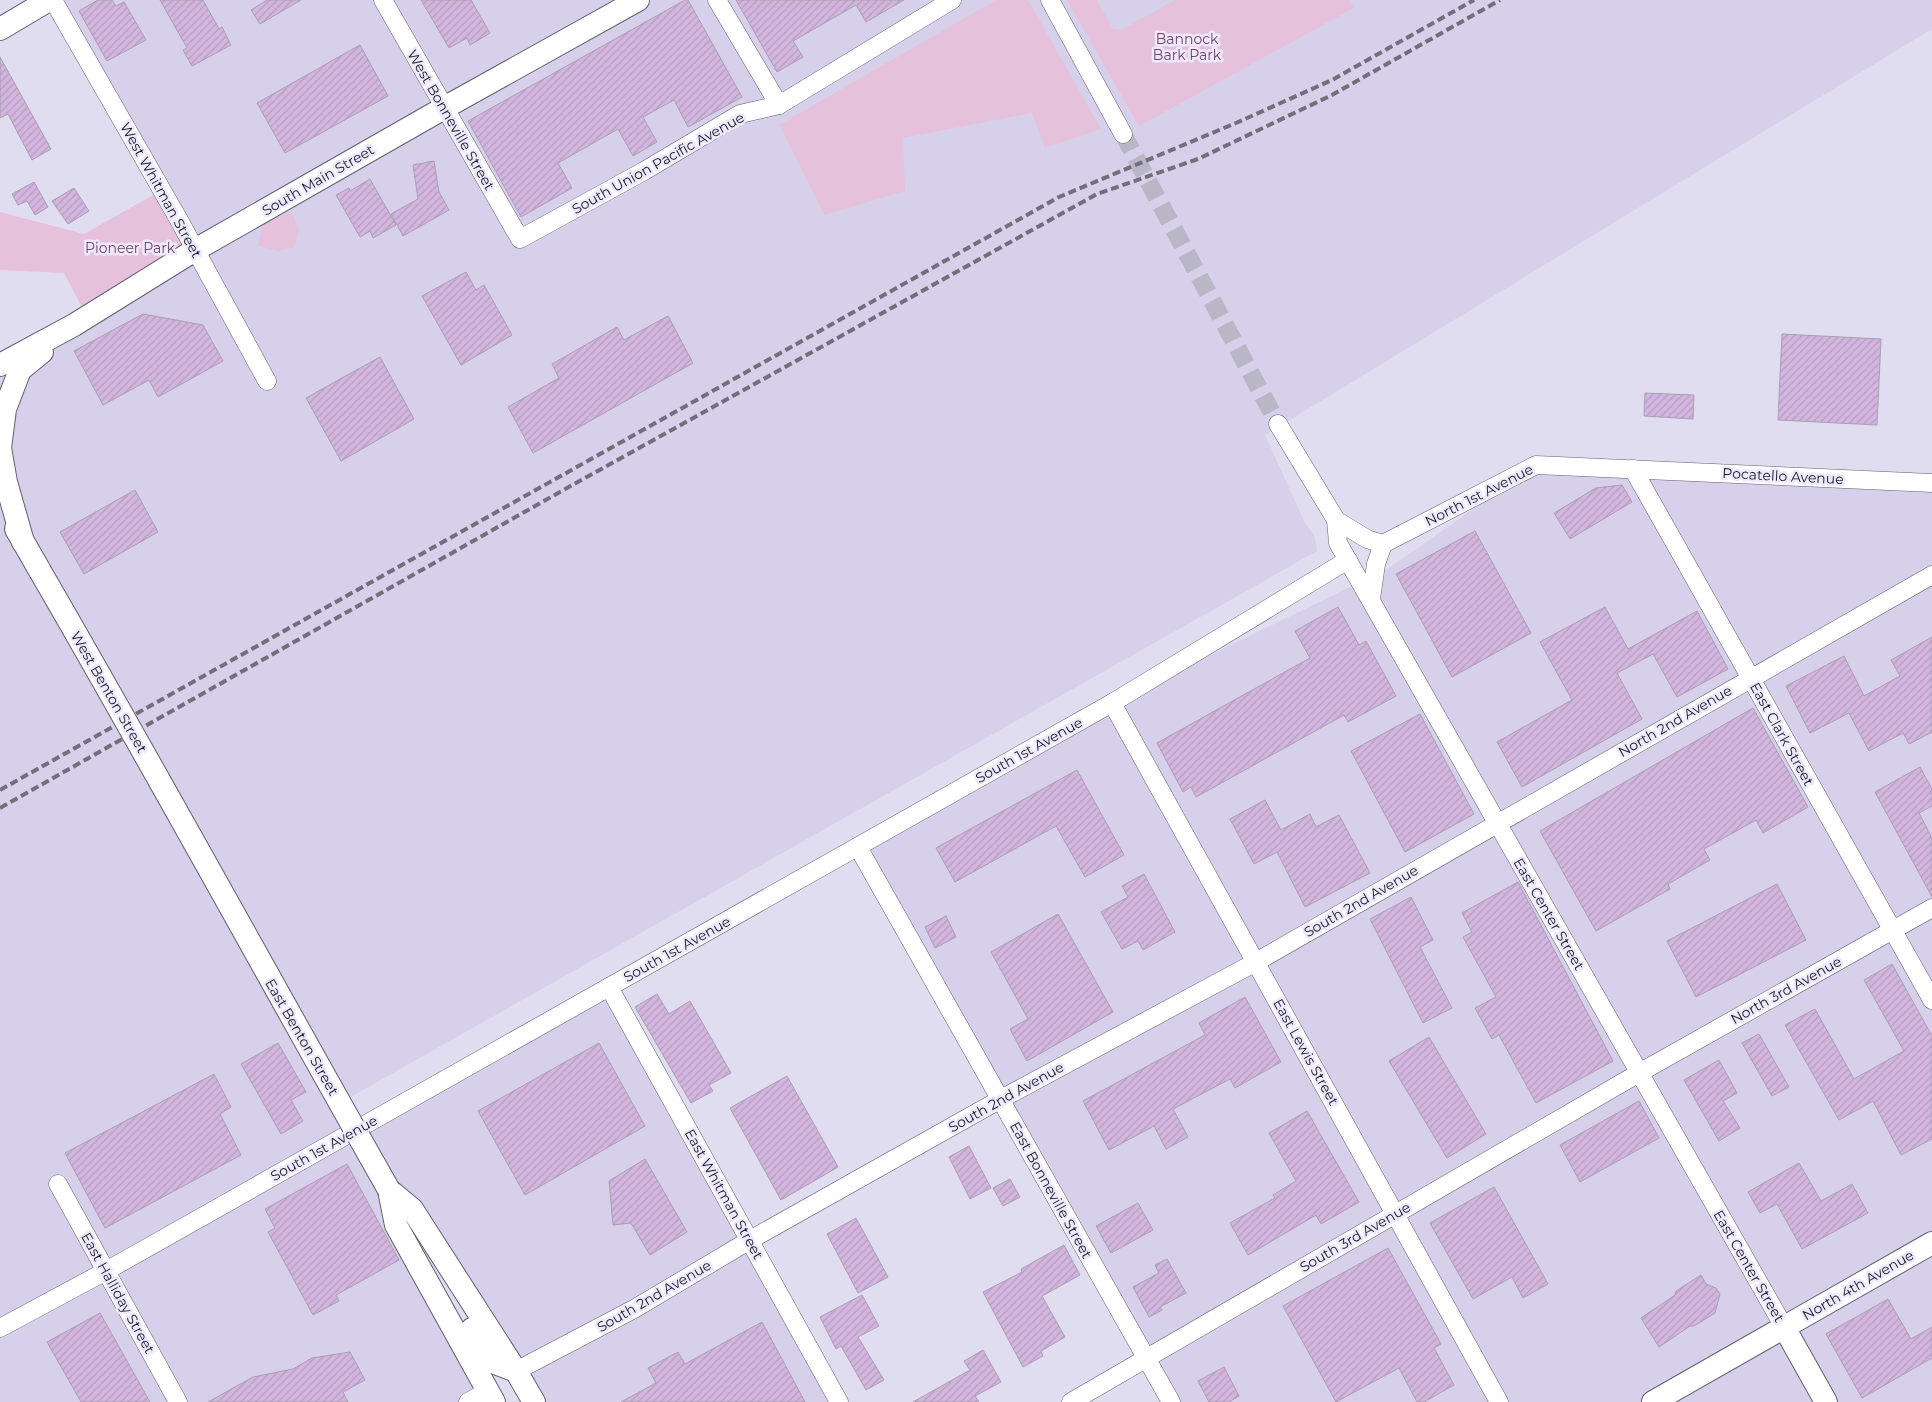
<svg xmlns="http://www.w3.org/2000/svg" width="1932" height="1402" font-family="Montserrat,sans-serif">
<defs>
<pattern id="building-hatch" width="6" height="6" patternUnits="userSpaceOnUse" patternTransform="scale(1.25)"><rect width="6" height="6" fill="#d3b6df"/><path d="M-1 1l2-2M0 6l6-6M5 7l2-2" fill="none" stroke="#b59cbf"/></pattern>
</defs>
<rect width="100%" height="100%" fill="#e1ddf0"/>
<!-- built -->
<g fill="#d6d0ea">
<polygon points="53,0 1932,0 1932,29 1265,435 1305,523 1315,537 1317,551 340,1103 354,1129 609,987 833,1402 533,1402 390,1191 494,1402 0,1402 0,365 195,250"/>
<polygon points="1536,465 1932,483 1932,1402 1172,1402 858,847 1112,703 1389,568"/>
</g>
<!-- park -->
<g fill="#e6c1dc">
<polygon points="996,0 1028,0 1101,129 1045,148 1032,113 903,138 905,191 824,215 779,125"/>
<polygon points="1067,0 1097,0 1113,29 1121,30 1175,0 1350,0 1354,8 1139,126"/>
<polygon points="162,190 195,250 87,317 64,273 0,270 0,212 84,234"/>
<polygon points="291,212 299,230 295,247 279,251 258,246 263,223"/>
</g>
<!-- building -->
<g fill="url(#building-hatch)" stroke="#aa9faf">
<polygon points="98,0 112,0 116,6 124,2 146,40 107,61 79,11"/>
<polygon points="160,0 203,0 219,29 222,27 231,45 192,66 183,50 187,48"/>
<polygon points="267,0 301,0 260,24 251,10"/>
<polygon points="421,0 471,0 490,33 470,45 467,38 449,48"/>
<polygon points="685,0 688,0 742,97 688,127 674,100 643,117 657,142 633,156 618,129 558,163 572,188 521,217 468,121"/>
<polygon points="736,0 904,0 866,22 856,5 793,41 803,57 777,72"/>
<polygon points="360,45 388,96 285,153 257,103"/>
<polygon points="0,57 51,149 32,160 8,114 0,118"/>
<polygon points="434,161 439,192 449,210 403,236 391,214 418,199 413,165"/>
<polygon points="370,179 396,225 373,238 370,231 360,237 336,195 349,188 350,191"/>
<polygon points="34,182 48,207 35,215 27,201 18,205 12,194"/>
<polygon points="74,188 89,211 68,224 52,201"/>
<polygon points="466,272 476,290 484,285 512,335 461,365 422,296"/>
<polygon points="143,314 203,325 223,361 158,397 149,380 103,405 74,351"/>
<polygon points="668,316 693,363 533,453 508,407 559,378 552,364 617,327 624,340"/>
<polygon points="1782,334 1881,339 1877,425 1778,420"/>
<polygon points="380,357 414,419 341,461 306,398"/>
<polygon points="1645,393 1694,395 1693,419 1644,416"/>
<polygon points="1622,485 1632,502 1570,539 1554,513 1596,488"/>
<polygon points="135,490 158,532 84,574 60,532"/>
<polygon points="1475,531 1531,633 1452,677 1396,574"/>
<polygon points="1338,607 1359,645 1366,641 1396,696 1348,722 1344,715 1196,797 1191,787 1183,792 1157,743 1310,658 1295,631"/>
<polygon points="1605,607 1628,649 1697,611 1728,669 1677,697 1653,654 1617,673 1642,719 1522,787 1497,742 1572,700 1540,642"/>
<polygon points="1932,637 1932,732 1909,744 1903,733 1869,751 1849,713 1810,733 1786,686 1844,656 1864,696 1900,676 1891,660"/>
<polygon points="1753,708 1808,807 1763,833 1756,820 1704,849 1710,860 1668,884 1670,889 1596,931 1540,831"/>
<polygon points="1420,714 1474,814 1405,852 1351,751"/>
<polygon points="1920,767 1932,789 1932,806 1919,813 1932,838 1932,897 1875,792"/>
<polygon points="1077,770 1124,855 1085,877 1056,826 955,882 936,848"/>
<polygon points="1265,800 1281,830 1310,814 1316,827 1339,815 1370,873 1305,907 1277,852 1254,864 1230,819"/>
<polygon points="1144,874 1175,932 1143,950 1138,941 1122,949 1101,912 1128,897 1122,886"/>
<polygon points="1518,882 1613,1061 1536,1103 1499,1035 1492,1039 1475,1008 1496,997 1463,937 1472,932 1462,913"/>
<polygon points="1777,884 1806,940 1696,997 1667,941"/>
<polygon points="1411,897 1433,940 1420,947 1452,1008 1423,1023 1370,919"/>
<polygon points="1058,914 1113,1012 1027,1061 1010,1029 1028,1019 991,952"/>
<polygon points="946,916 956,937 935,948 925,927"/>
<polygon points="1892,964 1932,1036 1932,1139 1901,1155 1873,1101 1839,1120 1785,1025 1815,1009 1854,1079 1904,1051 1864,980"/>
<polygon points="657,994 669,1014 690,1001 731,1073 709,1085 713,1091 691,1103 635,1007"/>
<polygon points="1245,997 1281,1062 1235,1088 1230,1079 1173,1109 1188,1137 1166,1149 1154,1126 1109,1150 1083,1101 1205,1035 1199,1023"/>
<polygon points="1759,1034 1789,1087 1772,1096 1742,1043"/>
<polygon points="1429,1037 1486,1134 1447,1158 1389,1061"/>
<polygon points="278,1043 306,1092 291,1100 303,1121 281,1134 241,1064"/>
<polygon points="599,1043 645,1126 525,1195 478,1111"/>
<polygon points="1719,1060 1737,1093 1723,1101 1740,1128 1719,1141 1684,1080"/>
<polygon points="214,1074 231,1107 220,1114 241,1155 105,1228 65,1153"/>
<polygon points="787,1076 838,1167 781,1200 730,1108"/>
<polygon points="1639,1101 1659,1138 1580,1182 1560,1145"/>
<polygon points="1307,1111 1359,1202 1321,1224 1316,1215 1248,1255 1230,1223 1275,1198 1273,1195 1296,1181 1269,1133"/>
<polygon points="969,1146 991,1188 970,1199 949,1157"/>
<polygon points="645,1159 687,1232 650,1255 631,1223 613,1225 609,1181"/>
<polygon points="1799,1163 1821,1201 1852,1184 1868,1213 1802,1249 1777,1204 1760,1213 1748,1192"/>
<polygon points="347,1164 399,1260 336,1295 339,1301 313,1315 268,1232 275,1228 265,1209"/>
<polygon points="1010,1179 1020,1197 1003,1206 993,1188"/>
<polygon points="1494,1187 1548,1284 1523,1298 1512,1277 1473,1299 1430,1223"/>
<polygon points="1138,1203 1153,1230 1111,1253 1096,1226"/>
<polygon points="856,1218 888,1277 858,1293 827,1234"/>
<polygon points="1064,1245 1080,1275 1042,1296 1065,1337 1041,1351 1043,1356 1023,1367 983,1292 1022,1272 1021,1269"/>
<polygon points="1388,1248 1441,1344 1434,1348 1454,1385 1424,1402 1417,1402 1399,1368 1336,1402 1283,1306"/>
<polygon points="1167,1259 1186,1293 1160,1307 1162,1310 1149,1317 1133,1287 1159,1273 1155,1265"/>
<polygon points="1701,1275 1706,1284 1716,1288 1720,1294 1715,1313 1694,1326 1690,1326 1659,1347 1641,1318 1675,1295 1676,1291"/>
<polygon points="862,1295 879,1326 858,1337 884,1380 866,1390 841,1346 836,1349 820,1317"/>
<polygon points="1888,1299 1911,1339 1932,1327 1932,1358 1862,1398 1826,1334"/>
<polygon points="100,1313 150,1402 81,1402 47,1342"/>
<polygon points="762,1322 805,1402 621,1402 656,1383 648,1368 678,1352 685,1364"/>
<polygon points="983,1350 1001,1382 975,1396 979,1402 913,1402 970,1370 964,1361"/>
<polygon points="350,1352 365,1380 343,1392 348,1402 208,1402 253,1377 293,1369 312,1358"/>
<polygon points="1224,1367 1239,1396 1229,1402 1209,1402 1198,1381"/>
</g>
<g fill="none" stroke-linecap="round" stroke-linejoin="round">
<!-- minor-tunnel -->
<polyline stroke="#b9b6c6" stroke-width="18" stroke-dasharray="18 9" stroke-linecap="butt" points="1123,134 1278,424"/>
<!-- minor casing -->
<g stroke="#625e6e" stroke-width="19">
<g id="minor">
<polyline points="53,0 179,220 267,381"/>
<polyline points="383,0 520,239 644,171 740,114 779,105 952,0"/>
<polyline points="717,0 779,105"/>
<polyline points="1050,0 1123,134"/>
<polyline points="1278,424 1336,520 1338,543 1784,1327"/>
<polyline points="1633,469 1932,1000"/>
<polyline points="1336,520 1367,539 1383,544 1536,465 1932,483"/>
<polyline points="1371,599 1376,564 1383,544"/>
<polyline points="1112,703 1499,1402"/>
<polyline points="858,847 1171,1402"/>
<polyline points="609,987 839,1402"/>
<polyline points="58,1184 178,1402"/>
<polyline points="0,1328 106,1271 1112,703 1348,560"/>
<polyline points="516,1371 634,1309 750,1240 1001,1099 1256,962 1932,575"/>
<polyline points="468,1402 488,1391"/>
<polyline points="1071,1402 1639,1073 1932,908"/>
</g>
</g>
<!-- major casing -->
<g stroke="#625e6e" stroke-width="24">
<g id="major">
<polyline points="0,29 49,0"/>
<polyline points="0,365 74,325 195,250 444,108 638,0"/>
<polyline points="16,529 40,571"/>
<polyline points="23,542 6,482 0,448 5,409 20,370 42,352"/>
<polyline points="389,1190 412,1209 516,1371 534,1402"/>
<polyline points="389,1190 396,1225 494,1402"/>
<polyline points="1784,1327 1826,1402"/>
<polyline points="472,1329 490,1361 516,1371"/>
<polyline points="1653,1402 1932,1243"/>
</g>
</g>
<!-- minor -->
<use href="#minor" stroke="#fff" stroke-width="18"/>
<!-- major -->
<use href="#major" stroke="#fff" stroke-width="22"/>
<!-- rail -->
<g stroke="#716f7b" stroke-width="4" stroke-dasharray="8 4" stroke-linecap="butt">
<polyline points="0,790 1059,197 1236,123 1332,80 1474,0"/>
<polyline points="0,808 567,488 1097,194 1198,159 1332,95 1500,0"/>
</g>
<!-- major-bridge casing -->
<g stroke="#625e6e" stroke-width="24" stroke-linecap="butt">
<path id="major-bridge" d="M 40,571 C 159,776 272,984 389,1190"/>
</g>
<!-- major-bridge -->
<use href="#major-bridge" stroke="#fff" stroke-width="22"/>
</g>
<g text-anchor="middle" dominant-baseline="central" stroke-width="5" stroke-linejoin="round" paint-order="stroke">
<!-- park labels -->
<g font-size="14" fill="#77406b" stroke="#eeeafd">
<text x="1187" y="39">Bannock<tspan x="1187" dy="16">Bark Park</tspan></text>
<text x="130" y="248">Pioneer Park</text>
</g>
<!-- street labels -->
<g font-size="14" fill="#1b1a20" stroke="#eeeafd">
<text transform="translate(451 120) rotate(60)">West Bonneville Street</text>
<text transform="translate(658 163) rotate(-29)">South Union Pacific Avenue</text>
<text transform="translate(318 180) rotate(-30)">South Main Street</text>
<text transform="translate(161 190) rotate(61)">West Whitman Street</text>
<text transform="translate(1783 476) rotate(3)">Pocatello Avenue</text>
<text transform="translate(1479 495) rotate(-27)">North 1st Avenue</text>
<text transform="translate(109 692) rotate(60)">West Benton Street</text>
<text transform="translate(1675 721) rotate(-30)">North 2nd Avenue</text>
<text transform="translate(1782 734) rotate(61)">East Clark Street</text>
<text transform="translate(1029 750) rotate(-29)">South 1st Avenue</text>
<text transform="translate(1361 901) rotate(-30)">South 2nd Avenue</text>
<text transform="translate(1549 914) rotate(60)">East Center Street</text>
<text transform="translate(677 949) rotate(-29)">South 1st Avenue</text>
<text transform="translate(1786 990) rotate(-29)">North 3rd Avenue</text>
<text transform="translate(302 1037) rotate(60)">East Benton Street</text>
<text transform="translate(1306 1052) rotate(61)">East Lewis Street</text>
<text transform="translate(1006 1097) rotate(-29)">South 2nd Avenue</text>
<text transform="translate(324 1148) rotate(-29)">South 1st Avenue</text>
<text transform="translate(1051 1190) rotate(61)">East Bonneville Street</text>
<text transform="translate(724 1194) rotate(61)">East Whitman Street</text>
<text transform="translate(1355 1237) rotate(-30)">South 3rd Avenue</text>
<text transform="translate(1749 1266) rotate(60)">East Center Street</text>
<text transform="translate(1858 1285) rotate(-30)">North 4th Avenue</text>
<text transform="translate(118 1293) rotate(61)">East Halliday Street</text>
<text transform="translate(654 1296) rotate(-30)">South 2nd Avenue</text>
</g>
</g>
</svg>
